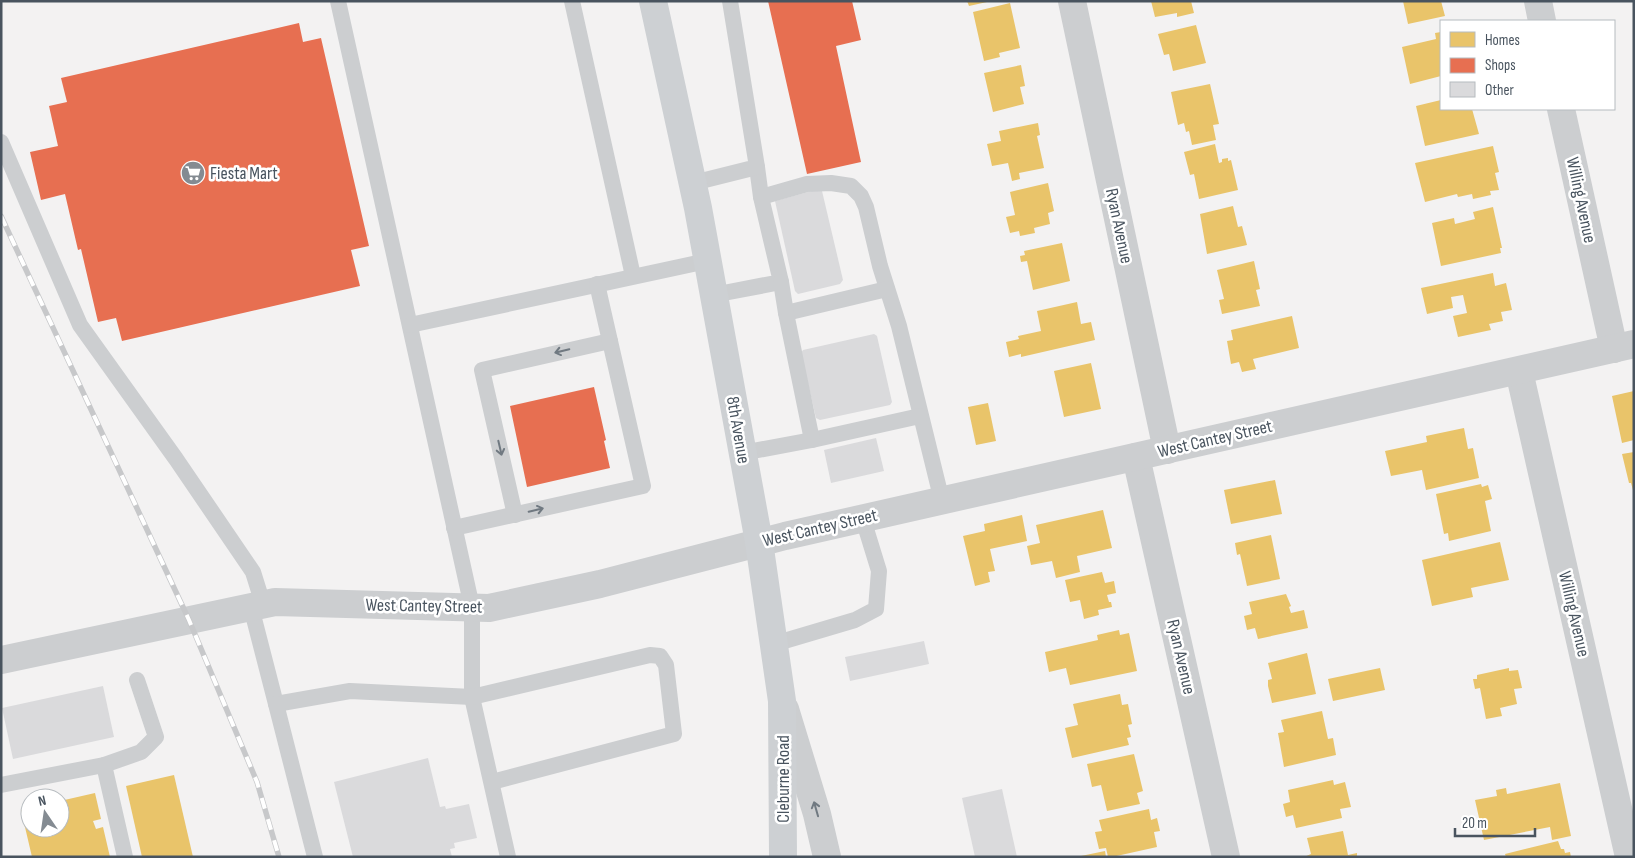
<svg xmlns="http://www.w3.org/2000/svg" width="1635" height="858" font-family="'Sofia Sans Condensed',sans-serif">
<rect width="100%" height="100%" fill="#f3f2f2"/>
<!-- homes -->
<g fill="#e9c46a">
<polygon points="967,1 987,1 987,2 969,6"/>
<polygon points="1151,1 1191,1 1194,13 1177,17 1177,13 1155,17"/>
<polygon points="1403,1 1441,1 1445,16 1408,24"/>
<polygon points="1010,3 1020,48 999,53 1000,57 984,61 973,12"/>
<polygon points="1196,25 1206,63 1173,71 1169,54 1164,55 1158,34"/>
<polygon points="1441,32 1441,76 1410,84 1402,47 1436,39 1435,33"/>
<polygon points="1021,65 1025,86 1020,87 1024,104 993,112 984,73"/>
<polygon points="1210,84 1219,124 1213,125 1216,140 1192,145 1189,131 1186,132 1184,123 1178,125 1171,92"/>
<polygon points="1441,100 1441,109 1472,109 1479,134 1425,146 1416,106"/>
<polygon points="1038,123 1040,135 1037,136 1044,168 1019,173 1020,179 1012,181 1008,163 992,166 987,144 1001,141 999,131"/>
<polygon points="1215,144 1219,163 1222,162 1222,159 1228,158 1228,161 1231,160 1238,190 1199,199 1194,174 1190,175 1184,152"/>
<polygon points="1493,146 1499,172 1495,173 1499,190 1490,191 1491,195 1473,199 1472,194 1458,197 1457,194 1425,202 1415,163"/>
<polygon points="1048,183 1054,211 1048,213 1050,224 1034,228 1035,233 1020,236 1019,231 1010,233 1006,217 1015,215 1010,192"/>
<polygon points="1233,206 1238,227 1242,226 1247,245 1207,254 1200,214"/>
<polygon points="1493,207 1502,248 1500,248 1501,253 1441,266 1432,223 1454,218 1455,224 1475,219 1473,212"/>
<polygon points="1062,243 1070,281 1033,290 1027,261 1021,262 1020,256 1025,255 1024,251"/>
<polygon points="1254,261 1260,289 1256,290 1260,306 1222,314 1219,300 1224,299 1217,270"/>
<polygon points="1493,273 1495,286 1506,283 1512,310 1501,312 1503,321 1489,324 1491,330 1458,337 1453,316 1467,313 1463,295 1451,297 1453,308 1427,314 1421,288"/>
<polygon points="1077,302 1081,324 1091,322 1095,340 1021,357 1021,354 1009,357 1006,342 1019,339 1018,336 1041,331 1037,311"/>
<polygon points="1292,316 1299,348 1253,359 1256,369 1242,372 1239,362 1231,364 1227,341 1233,340 1231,330"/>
<polygon points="1091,363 1101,409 1064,417 1054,371"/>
<polygon points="1634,391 1634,440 1622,443 1612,396"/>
<polygon points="988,403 996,441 976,445 968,407"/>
<polygon points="1464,428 1468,449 1473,448 1479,478 1426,490 1422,470 1391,476 1385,451 1427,442 1426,436"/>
<polygon points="1634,452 1634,490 1633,490 1631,483 1629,483 1622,454"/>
<polygon points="1275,480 1282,514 1231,524 1224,490"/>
<polygon points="1481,484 1482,487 1488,485 1492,499 1485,501 1491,531 1449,541 1448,533 1444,534 1436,494"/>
<polygon points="1103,510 1112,548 1077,556 1080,572 1056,578 1052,561 1031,565 1027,546 1040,543 1036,525"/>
<polygon points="1022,515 1027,541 990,549 995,571 988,572 990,582 975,586 963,536 985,531 984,524"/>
<polygon points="1271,535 1280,579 1247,586 1240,554 1237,555 1235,543"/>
<polygon points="1500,542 1509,580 1471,588 1473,597 1432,606 1422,560"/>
<polygon points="1102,572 1105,583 1114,581 1116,593 1107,595 1109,602 1111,602 1112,607 1098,610 1099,615 1084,619 1080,600 1070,602 1065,580"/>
<polygon points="1286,594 1291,606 1289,607 1291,613 1304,610 1308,628 1258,639 1255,628 1247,630 1244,616 1252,614 1249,602"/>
<polygon points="1119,630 1120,635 1129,633 1137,671 1070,685 1066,668 1049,672 1045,652 1098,640 1097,635"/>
<polygon points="1307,653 1316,694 1272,703 1268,686 1268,680 1272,679 1268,663"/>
<polygon points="1380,668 1385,690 1333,701 1328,679"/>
<polygon points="1509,668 1509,671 1518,670 1522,688 1514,689 1517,704 1500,708 1502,716 1486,719 1480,688 1475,689 1473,679 1477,679 1477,675"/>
<polygon points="1120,694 1122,705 1128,704 1132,724 1128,725 1131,737 1127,738 1129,745 1072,758 1065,728 1078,725 1073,704"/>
<polygon points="1322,711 1328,739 1333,738 1336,755 1284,767 1278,733 1284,732 1281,720"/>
<polygon points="1134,754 1143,791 1137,793 1140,804 1107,811 1101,785 1092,787 1087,764"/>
<polygon points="174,775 193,857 142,857 126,786"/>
<polygon points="1333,780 1334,785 1345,782 1351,807 1340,809 1342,818 1296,828 1293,815 1286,817 1283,804 1290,802 1288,790"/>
<polygon points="1560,783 1571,836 1552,840 1550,827 1484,840 1475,800 1497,796 1496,790 1506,788 1507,794"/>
<polygon points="95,793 101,819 93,821 96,829 103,827 110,857 32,857 21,810 30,808 30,828 60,828 60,801"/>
<polygon points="1149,809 1151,820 1157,818 1160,831 1154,832 1157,847 1112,857 1108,857 1106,848 1099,849 1095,832 1102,831 1099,820"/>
<polygon points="1343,831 1348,855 1357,853 1357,857 1304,857 1311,854 1307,838"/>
<polygon points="1558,841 1561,849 1564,849 1565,853 1570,852 1571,857 1506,857 1505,854"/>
<polygon points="1105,851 1106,857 1082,857 1081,856"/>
</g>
<!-- shops -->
<g fill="#e76f51">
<polygon points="768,1 852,1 861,40 836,46 861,162 807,174"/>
<polygon points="299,23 303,42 321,38 369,246 351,250 360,286 122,341 116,318 98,322 81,249 78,250 65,194 41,200 30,152 58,146 49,106 67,102 61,78"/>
<polygon points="594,387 606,440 604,441 610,468 527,487 510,406"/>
</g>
<!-- building -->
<g fill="#dadadc">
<polygon points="819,189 822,191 843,280 840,284 798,294 795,291 775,201"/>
<polygon points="874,334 877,336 892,402 890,405 820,420 816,418 801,353 803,350"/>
<polygon points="876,438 884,471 831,483 824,450"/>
<polygon points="924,641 929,664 850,681 845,657"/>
<polygon points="103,686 114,737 13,759 2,708"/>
<polygon points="428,758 440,807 445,806 446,809 469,804 477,838 454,843 455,848 450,849 452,857 353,857 334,782"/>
<polygon points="1002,789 1017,857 975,857 962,798"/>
</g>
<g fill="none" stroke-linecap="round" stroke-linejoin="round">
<!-- service -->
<g stroke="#ccced0" stroke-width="16">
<polyline points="338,1 472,607 472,697 508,857"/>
<polyline points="572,1 633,276"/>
<polyline points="1,142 80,325 176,459 253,572 263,604"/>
<polyline points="757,167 761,197"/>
<polyline points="693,183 757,167 730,1"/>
<polyline points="713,295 781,282 761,197 807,184 831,183 851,186 861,196 866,207 880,266 899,326 942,501"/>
<polyline points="786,313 887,289"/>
<polyline points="410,325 707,261"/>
<polyline points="812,440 920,416"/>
<polyline points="742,453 812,440 786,313 781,282"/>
<polyline points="515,515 482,370 610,341"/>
<polyline points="454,528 643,486 597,284"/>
<polyline points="251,607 276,704 350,691 472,697 650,655 660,656 666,665 674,734 492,782"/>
<polyline points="774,644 855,620 876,609 879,571 863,519"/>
<polyline points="276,704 315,857"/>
<polyline points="104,765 141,752 156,737 137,680"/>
<polyline points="1,785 104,765 125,857"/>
</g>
<!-- minor -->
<g stroke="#ccced0" stroke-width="28">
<polyline points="1072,1 1167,450"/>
<polyline points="1538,1 1542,21"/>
<polyline points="1561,109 1614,349"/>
<polyline points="1519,371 1629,857"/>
<polyline points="1136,457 1226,857"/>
<polyline points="1,660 275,602 489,608 600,584 785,536 1634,344"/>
<polyline points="785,709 817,814 827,857"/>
</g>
<!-- secondary -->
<polyline stroke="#cdd0d3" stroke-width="28" points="653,1 698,208 759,542 782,701 783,857"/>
<!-- rail casing -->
<g stroke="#c7c8ca" stroke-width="5.5">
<polyline id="rail" points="1,216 189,620 257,782 279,857"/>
</g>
<!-- rail -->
<use href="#rail" stroke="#fff" stroke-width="4" stroke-dasharray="11" stroke-linecap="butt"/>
</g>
<!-- one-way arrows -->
<defs><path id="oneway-shaft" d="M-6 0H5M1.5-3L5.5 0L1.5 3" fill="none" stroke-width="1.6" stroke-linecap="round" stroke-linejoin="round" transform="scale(1.25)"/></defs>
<g stroke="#707981">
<use href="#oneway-shaft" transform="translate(562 351) rotate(167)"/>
<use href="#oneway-shaft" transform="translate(500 448) rotate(77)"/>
<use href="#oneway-shaft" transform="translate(536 510) rotate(-13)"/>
<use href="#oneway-shaft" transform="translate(816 809) rotate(-106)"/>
</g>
<!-- icons -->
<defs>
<g id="supermarket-disc" transform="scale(1.25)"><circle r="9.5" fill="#848b92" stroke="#fff"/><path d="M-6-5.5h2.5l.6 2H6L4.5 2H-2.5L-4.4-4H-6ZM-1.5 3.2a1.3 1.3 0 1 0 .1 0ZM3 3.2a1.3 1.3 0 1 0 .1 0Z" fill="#fff"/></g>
</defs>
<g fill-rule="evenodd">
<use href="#supermarket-disc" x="193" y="173"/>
</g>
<g text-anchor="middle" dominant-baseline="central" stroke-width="5" stroke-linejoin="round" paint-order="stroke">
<!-- poi labels -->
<g font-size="18" fill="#49545f" stroke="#fff" text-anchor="start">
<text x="210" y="173">Fiesta Mart</text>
</g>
<!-- street labels -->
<g font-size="18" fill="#49545f" stroke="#fff">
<text transform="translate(1581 200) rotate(78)">Willing Avenue</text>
<text transform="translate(1119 226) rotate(78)">Ryan Avenue</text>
<text transform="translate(738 430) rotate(80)">8th Avenue</text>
<text transform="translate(1215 439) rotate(-13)">West Cantey Street</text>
<text transform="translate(820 528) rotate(-13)">West Cantey Street</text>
<text transform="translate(424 606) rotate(1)">West Cantey Street</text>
<text transform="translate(1574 614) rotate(77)">Willing Avenue</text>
<text transform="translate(1181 657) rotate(77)">Ryan Avenue</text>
<text transform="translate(783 779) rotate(-90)">Cleburne Road</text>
</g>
</g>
<!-- border -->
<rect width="1635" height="858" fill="none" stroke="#49545f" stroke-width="5"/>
<!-- legend -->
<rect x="1440" y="20" width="175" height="90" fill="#ffffff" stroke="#b6bbbf"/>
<rect x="1450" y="32" width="25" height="15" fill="#e9c46a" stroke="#b6bbbf"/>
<text x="1485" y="45" font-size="15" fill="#49545f">Homes</text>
<rect x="1450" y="58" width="25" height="15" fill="#e76f51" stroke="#b6bbbf"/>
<text x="1485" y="70" font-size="15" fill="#49545f">Shops</text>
<rect x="1450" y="82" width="25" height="15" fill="#dadadc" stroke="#b6bbbf"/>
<text x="1485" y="95" font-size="15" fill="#49545f">Other</text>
<!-- north arrow -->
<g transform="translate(45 813) rotate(347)"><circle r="24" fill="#ffffff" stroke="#b6bbbf"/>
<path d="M0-4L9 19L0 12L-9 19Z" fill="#848b92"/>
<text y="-8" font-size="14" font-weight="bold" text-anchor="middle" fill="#49545f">N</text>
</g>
<!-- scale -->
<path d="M1455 828v8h80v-8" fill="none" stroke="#49545f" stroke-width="2.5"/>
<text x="1462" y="828" font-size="15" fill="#49545f" stroke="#ffffff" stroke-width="4" paint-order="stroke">20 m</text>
</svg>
